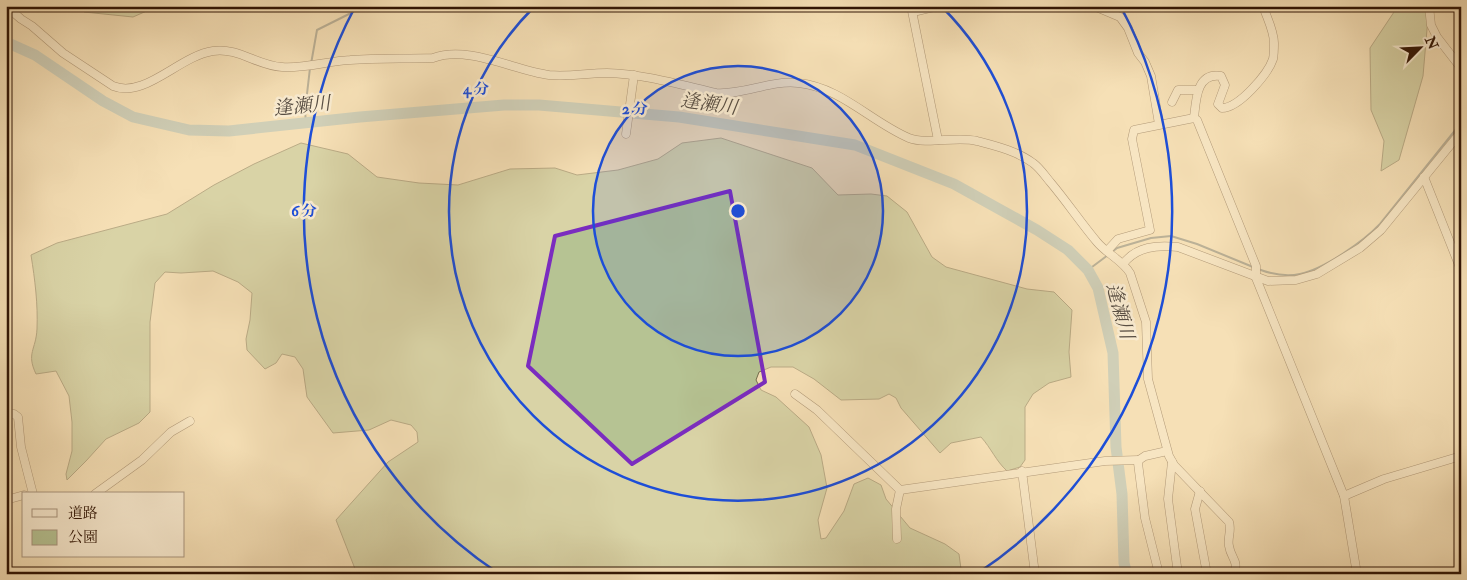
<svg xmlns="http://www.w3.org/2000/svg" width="1467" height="580" font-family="'IM FELL Double Pica','Noto Serif JP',serif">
<rect width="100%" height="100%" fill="#f6e0b6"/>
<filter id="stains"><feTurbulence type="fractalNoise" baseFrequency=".004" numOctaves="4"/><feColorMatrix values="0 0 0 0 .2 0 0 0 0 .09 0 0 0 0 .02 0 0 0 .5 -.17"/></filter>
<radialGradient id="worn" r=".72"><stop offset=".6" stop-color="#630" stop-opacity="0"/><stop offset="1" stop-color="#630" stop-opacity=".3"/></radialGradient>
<!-- green -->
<g fill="#b6c393" stroke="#736c4c">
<polygon points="81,6 158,6 133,17 84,12"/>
<polygon points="1398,6 1429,6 1423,76 1399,160 1381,171 1384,141 1371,110 1370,48"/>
<path d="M 721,138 L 812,168 L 838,195 L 871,194 L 887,196 L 907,212 L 932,257 L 946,267 L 1027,289 L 1054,292 L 1072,310 L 1069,352 L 1071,377 L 1049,383 L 1033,394 L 1025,407 L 1025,460 L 1020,467 L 1007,471 C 996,461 991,448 981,437 L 951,443 L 940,453 L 901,408 L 896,398 L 889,394 L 879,399 L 841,400 L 814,379 L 793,367 L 771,367 L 759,372 L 756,380 L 761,390 L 776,397 L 809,427 L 821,455 L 827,488 L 818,520 L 821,539 L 826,538 L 844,511 L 854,484 L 868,478 L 881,485 L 886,499 L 910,528 L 945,544 L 959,554 L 961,569 L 957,574 L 357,574 L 336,520 L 388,462 L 418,442 L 417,432 L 411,425 L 391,420 L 369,430 L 333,433 L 307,397 L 303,369 L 295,357 L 282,354 L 276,363 L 265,369 L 247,350 L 246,339 L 250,320 L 252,293 L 238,282 L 213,271 L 181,273 L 165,272 L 155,283 L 150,322 L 150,412 L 139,423 L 106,439 L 86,461 L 67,480 L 66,474 L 72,451 L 72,422 L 69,396 L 56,371 L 36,374 C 26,353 36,350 37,329 C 38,304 35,280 31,255 L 57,243 L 167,214 L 214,185 L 254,164 L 301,143 L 348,154 L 377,177 L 419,183 L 458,185 L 510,169 L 555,168 L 577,175 L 618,170 L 658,159 L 682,143 Z"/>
</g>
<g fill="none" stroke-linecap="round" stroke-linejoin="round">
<!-- stream -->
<g stroke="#747871" stroke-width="2">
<polyline points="311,64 317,30 353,12 358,6"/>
<polyline points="306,123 305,111 310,68"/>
<polyline points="1112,252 1117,248 1151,238 1171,236 1197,244 1253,267"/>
<path d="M 1258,269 C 1271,274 1286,277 1300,274 C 1324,269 1363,242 1380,224 L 1461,123"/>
<polyline points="1088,270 1108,255"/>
</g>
<!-- river -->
<polyline stroke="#a2bab9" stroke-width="11" points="6,42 35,55 103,101 133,117 189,130 229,131 360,117 504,105 539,105 679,117 855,145 954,184 1037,230 1068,250 1088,270 1098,288 1113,353 1116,447 1122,494 1124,563 1127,574"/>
<!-- minor casing -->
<g stroke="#624730" stroke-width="9">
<g id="minor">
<path d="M 6,6 L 21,19 L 32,26 L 63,53 L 113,86 C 145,99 179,56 213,51 C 238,47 258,66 282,67 C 302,69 329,61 350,60 C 378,58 405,59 433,58 C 468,45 513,70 549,75 C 568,77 588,73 607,73 C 644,74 681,85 716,93 C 744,95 770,80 798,83 C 841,87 871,122 909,138 C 927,145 956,136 977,141 C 996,146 1017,151 1033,163 C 1040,168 1045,176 1051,183 C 1067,202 1081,223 1097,242 C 1107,254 1122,260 1130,273 L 1146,322 L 1148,379 L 1169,456 L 1174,465 L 1229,522 C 1232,531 1227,538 1229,546 C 1231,559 1239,560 1234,574"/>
<polyline points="911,6 938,140"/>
<polyline points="1094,6 1120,17 1128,28 1138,53 1145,62 1151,76 1159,124"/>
<polyline points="1429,6 1431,25 1437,37 1461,68"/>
<polyline points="913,12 938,6"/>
<polyline points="1172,102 1178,90 1197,90"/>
<path d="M 1194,118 C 1196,101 1196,72 1221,76 L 1225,85 L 1218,104 L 1222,108 C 1239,108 1268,74 1273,59 C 1274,54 1274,48 1274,43 C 1274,31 1267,18 1263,6"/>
<polyline points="626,134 634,75"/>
<polyline points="1424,177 1461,270"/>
<polyline points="1107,251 1118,239 1150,230 1132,139 1134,130 1194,118 1197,120 1256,266 1256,278 1344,496 1357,574"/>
<path d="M 1123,264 C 1137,246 1157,245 1178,247 L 1268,281 L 1296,280 L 1317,274 L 1360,248 L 1381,230 L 1461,132"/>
<polyline points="795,394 817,410 900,490 1105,461 1139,460"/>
<polyline points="6,414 14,414 18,417 21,447 33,494"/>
<polyline points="1172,462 1168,499 1178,574"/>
<polyline points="1022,471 1035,574"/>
<polyline points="1200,491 1195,509 1207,574"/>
<polyline points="95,494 142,460 171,432 190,421"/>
<polyline points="1344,496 1384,479 1461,456"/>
<polyline points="6,500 24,495"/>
<polyline points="897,539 896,509 900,490"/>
<polyline points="1159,574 1145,518 1138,463 1139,460 1145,456 1167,451"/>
</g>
</g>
<!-- minor -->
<use href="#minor" stroke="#f9ebd0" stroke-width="8"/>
</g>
<!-- marked area -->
<path d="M0 0H1467V580H0ZM 730,191 L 765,382 L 632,464 L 528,366 L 555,236 Z" fill="#f6e0b6" fill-opacity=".55" fill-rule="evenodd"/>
<path fill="none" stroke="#7b2cbf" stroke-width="4" stroke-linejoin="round" d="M 730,191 L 765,382 L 632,464 L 528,366 L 555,236 Z"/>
<!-- distance rings -->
<circle cx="738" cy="211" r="145" fill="#1d4ed8" fill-opacity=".12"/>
<g fill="none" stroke="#1d4ed8" stroke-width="2.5">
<circle cx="738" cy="211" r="145"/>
<path d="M942 7A289 289 0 1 1 534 7"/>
<path d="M498 573A434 434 0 0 1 355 7M1121 7A434 434 0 0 1 978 573"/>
</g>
<g text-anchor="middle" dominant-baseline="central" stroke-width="5" stroke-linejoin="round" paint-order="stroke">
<!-- water labels -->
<g font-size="19" font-style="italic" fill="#584e43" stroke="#f9ebd0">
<text transform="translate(709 104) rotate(8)">逢瀬川</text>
<text transform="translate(302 106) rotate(-6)">逢瀬川</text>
<text transform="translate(1120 311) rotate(75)">逢瀬川</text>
</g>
</g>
<circle cx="738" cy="211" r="8" fill="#1d4ed8" stroke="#f9ebd0" stroke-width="2.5"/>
<g font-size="15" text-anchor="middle" font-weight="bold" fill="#1d4ed8" stroke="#f9ebd0" stroke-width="5" stroke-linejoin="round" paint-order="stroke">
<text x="476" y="94">4 分</text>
<text x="635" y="114">2 分</text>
<text x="304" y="216">6 分</text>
</g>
<!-- margin -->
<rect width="1467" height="580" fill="none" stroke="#f6e0b6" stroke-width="25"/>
<rect x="8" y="8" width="1452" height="565" fill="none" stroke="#301404" stroke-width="2.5"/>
<rect x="12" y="12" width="1442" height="555" fill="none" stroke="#301404"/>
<!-- legend -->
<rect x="22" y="492" width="162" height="65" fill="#f9ebd0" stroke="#a9957e"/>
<rect x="32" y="509" width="25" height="8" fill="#f9ebd0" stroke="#a9957e"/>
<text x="68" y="518" font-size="15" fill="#301404">道路</text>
<rect x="32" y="530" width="25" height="15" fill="#b6c393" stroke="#a9957e"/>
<text x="68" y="542" font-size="15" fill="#301404">公園</text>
<!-- north arrow -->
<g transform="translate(1420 48) rotate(66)" stroke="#f9ebd0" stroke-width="4" paint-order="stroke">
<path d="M0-4L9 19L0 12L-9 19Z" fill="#301404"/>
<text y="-8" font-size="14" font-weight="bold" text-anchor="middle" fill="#301404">N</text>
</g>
<rect width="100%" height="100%" filter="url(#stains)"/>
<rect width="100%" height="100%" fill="url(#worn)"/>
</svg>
